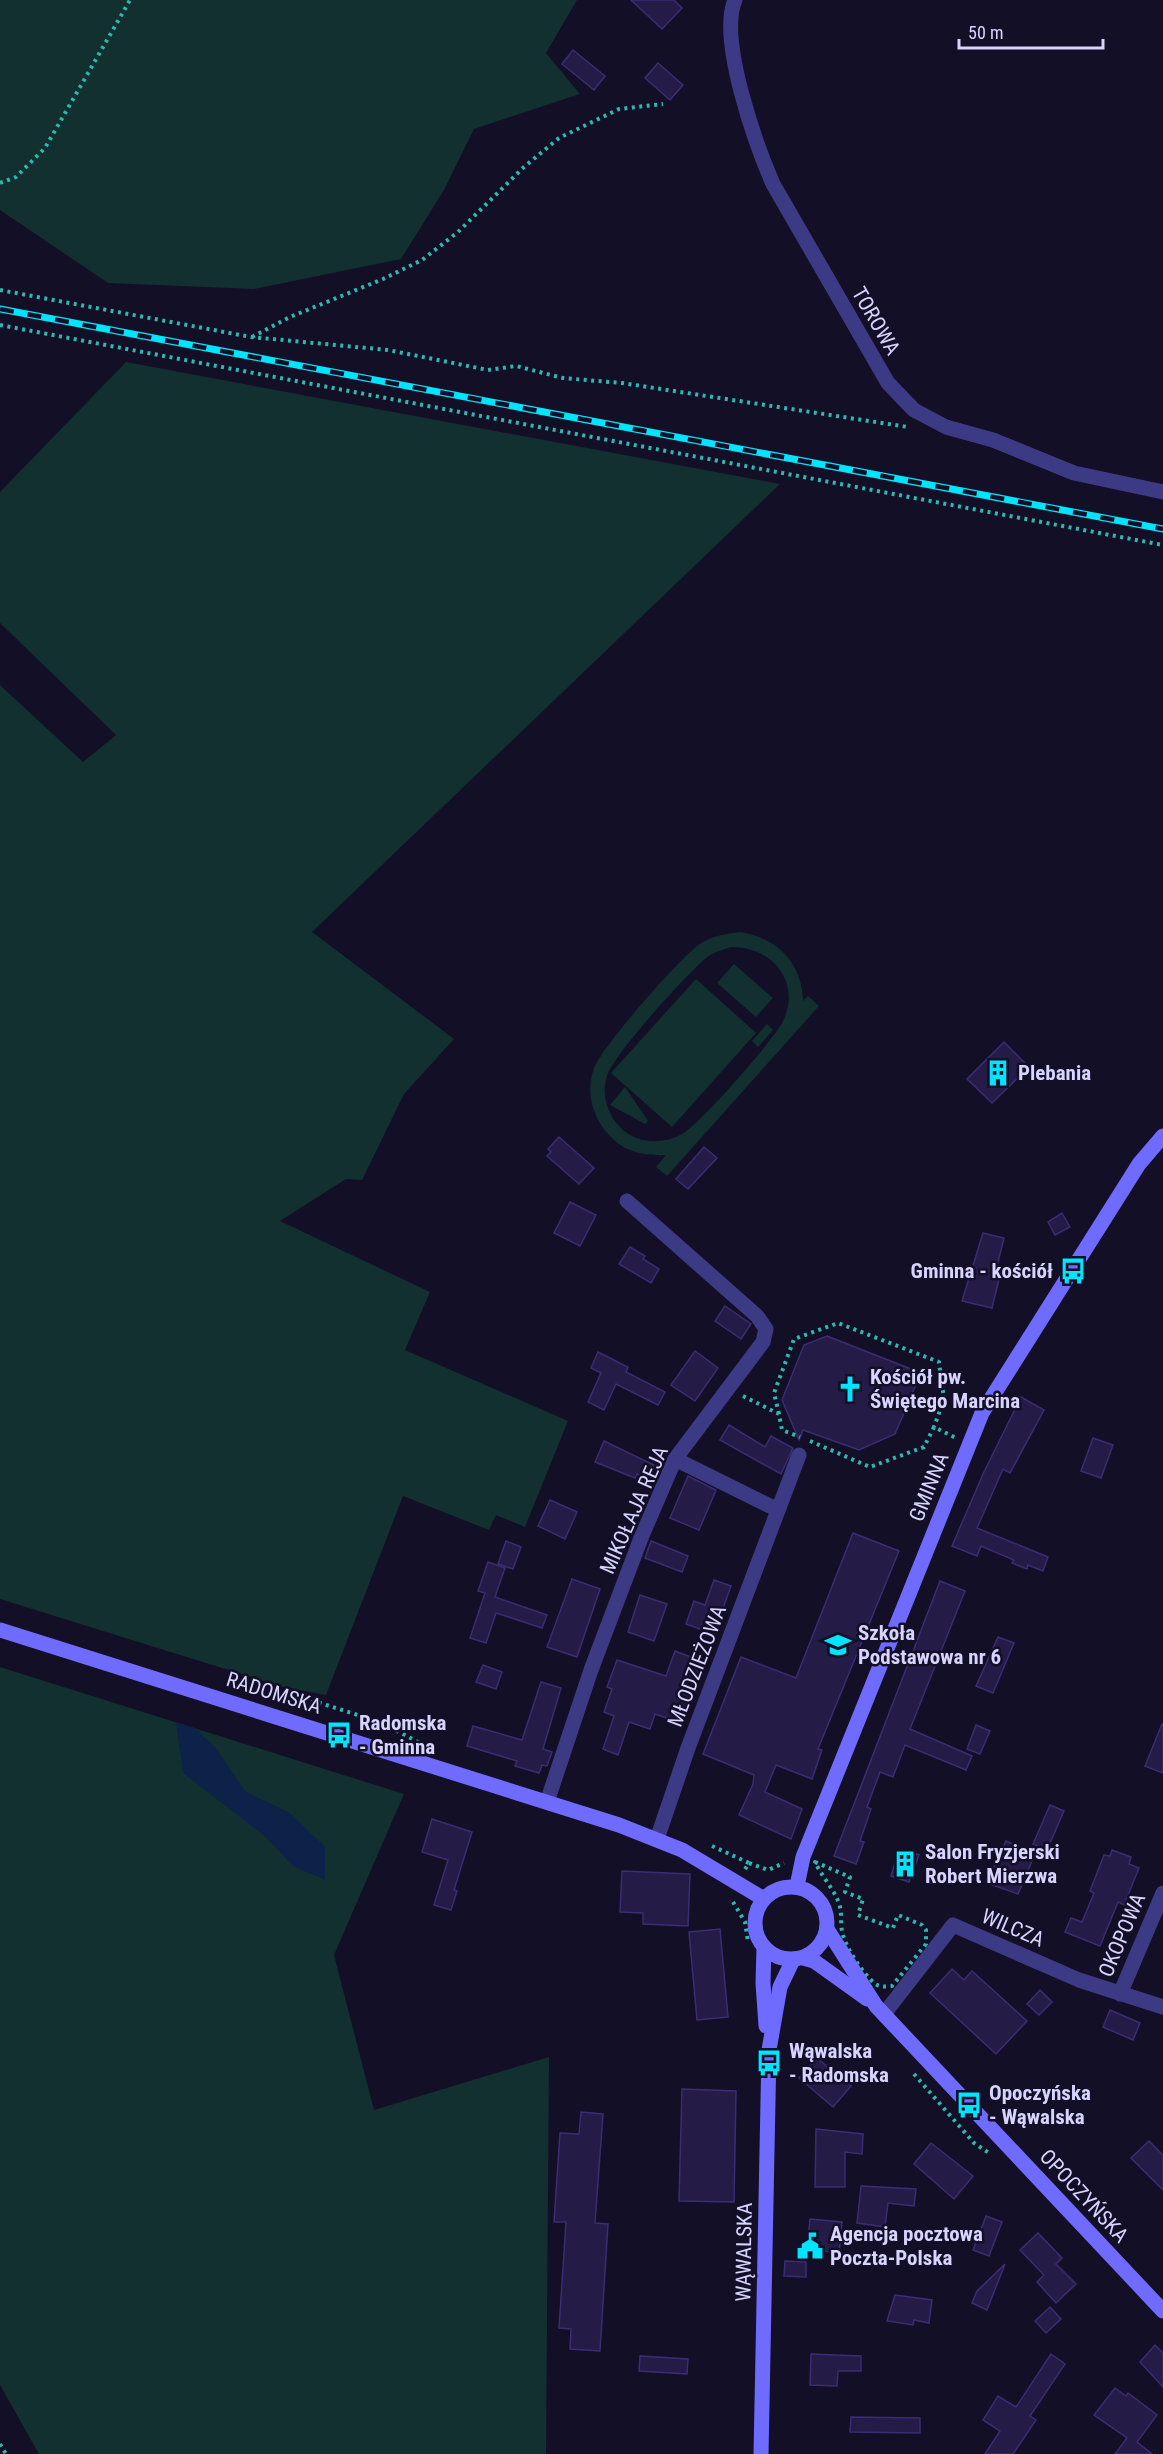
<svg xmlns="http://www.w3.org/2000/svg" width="1163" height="2454" font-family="'Roboto Condensed',sans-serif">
<rect width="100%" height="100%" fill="#130f26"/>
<!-- green -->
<g fill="#12302f" fill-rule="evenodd">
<polygon points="0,0 577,0 546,53 580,94 474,129 444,190 401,259 254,289 108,283 0,210"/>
<polygon points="126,362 780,484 312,932 454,1039 404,1094 362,1180 346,1179 280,1221 430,1292 405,1350 568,1421 525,1527 496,1515 489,1530 403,1496 326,1695 283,1687 0,1599 0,685 83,762 116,735 0,623 0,492"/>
<path d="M 740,932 C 778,938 802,963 803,1001 L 808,996 L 819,1006 L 667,1176 L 656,1167 L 666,1155 C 644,1156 624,1152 609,1135 C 593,1118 586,1094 593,1071 C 599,1049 677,962 697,946 C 710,936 725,934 740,932 ZM 731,947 C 770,946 801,980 784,1019 C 777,1037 698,1126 682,1134 C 665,1143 647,1144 630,1135 C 610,1123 600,1097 607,1076 C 613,1055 687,974 706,958 C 713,952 722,950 731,947 Z"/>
<polygon points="734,964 773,998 756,1017 717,983"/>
<polygon points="696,979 756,1033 672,1127 611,1073"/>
<polygon points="767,1024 773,1030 758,1047 752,1041"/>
<polygon points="625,1087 648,1121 645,1124 610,1105"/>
<polygon points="0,1667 404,1794 334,1955 374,2110 549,2057 546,2454 39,2454 0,2385"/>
</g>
<!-- water -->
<polygon fill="#0c2248" points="176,1722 194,1728 215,1747 246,1792 290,1813 325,1847 325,1880 293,1866 266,1837 183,1773"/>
<!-- building -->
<g fill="#241b47" stroke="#3b2d73" stroke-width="1.5">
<polygon points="631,0 674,0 682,8 662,29"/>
<polygon points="573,50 605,76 594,90 562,64"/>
<polygon points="658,63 683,85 670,100 645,78"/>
<polygon points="1004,1042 1029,1067 992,1103 967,1079"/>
<polygon points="559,1137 594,1168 579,1184 547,1156 551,1152 548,1149"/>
<polygon points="704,1147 717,1158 688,1189 676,1179"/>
<polygon points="570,1202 596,1215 580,1246 554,1233"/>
<polygon points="1062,1213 1070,1227 1055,1235 1048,1222"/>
<polygon points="983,1233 1004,1238 995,1274 1000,1275 992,1308 962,1301"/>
<polygon points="630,1247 645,1256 643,1259 659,1269 651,1283 619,1264"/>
<polygon points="725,1306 751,1324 741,1339 715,1321"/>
<polygon points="827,1336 921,1373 895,1434 859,1450 803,1430 799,1440 782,1400 804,1345"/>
<polygon points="695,1351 718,1368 695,1401 671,1385"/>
<polygon points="598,1352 628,1367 626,1372 665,1392 658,1405 616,1384 604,1410 588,1402 601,1373 591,1368"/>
<polygon points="1021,1397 1044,1410 1010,1473 1003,1469 977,1528 1048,1557 1043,1571 1028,1565 1027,1569 1012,1563 1014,1560 981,1546 977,1556 952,1546 983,1474"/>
<polygon points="729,1425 765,1447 771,1436 793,1448 781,1474 720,1440"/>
<polygon points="1093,1438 1113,1445 1101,1478 1081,1471"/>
<polygon points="604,1441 654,1465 647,1479 637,1474 635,1478 595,1462"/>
<polygon points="688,1476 716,1490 699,1530 670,1518"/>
<polygon points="550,1500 577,1512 565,1539 538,1526"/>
<polygon points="853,1533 899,1551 818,1749 822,1750 812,1779 776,1765 765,1792 802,1809 791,1839 739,1815 753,1784 754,1775 703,1754 741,1657 796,1678"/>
<polygon points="506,1541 521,1547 513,1569 498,1564"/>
<polygon points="651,1541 688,1556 682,1572 645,1558"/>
<polygon points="488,1562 505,1568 495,1597 547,1615 542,1628 496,1613 486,1643 470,1638 485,1593 478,1591"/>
<polygon points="572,1579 600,1589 577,1657 547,1647"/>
<polygon points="714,1580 731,1586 714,1634 686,1624 694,1601 705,1605"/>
<polygon points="940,1581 965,1591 910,1729 972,1756 966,1770 905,1745 893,1777 880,1772 867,1807 871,1809 860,1841 864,1842 856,1864 834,1856"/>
<polygon points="640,1595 667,1604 654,1641 628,1632"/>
<polygon points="998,1637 1014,1643 993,1693 976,1686"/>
<polygon points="675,1651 704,1662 681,1723 655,1714 650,1729 629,1722 618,1755 603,1749 614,1716 604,1712 612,1689 607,1687 617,1660 666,1676"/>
<polygon points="483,1665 502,1672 496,1689 476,1682"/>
<polygon points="541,1682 561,1688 543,1749 552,1752 547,1766 542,1765 539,1773 515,1766 517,1761 467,1746 473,1726 522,1740"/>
<polygon points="1162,1724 1163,1724 1163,1773 1145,1766"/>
<polygon points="976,1725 990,1731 980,1754 967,1749"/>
<polygon points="1050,1805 1064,1811 1047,1850 1033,1844"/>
<polygon points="432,1819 472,1832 454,1890 457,1891 451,1910 434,1905 448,1860 422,1852"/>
<polygon points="1006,1841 1035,1854 1018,1894 987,1883"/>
<polygon points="906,1850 919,1855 909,1882 891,1876 897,1856"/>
<polygon points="1112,1850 1131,1857 1129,1864 1139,1868 1124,1905 1118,1902 1100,1946 1065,1932 1071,1918 1082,1922 1094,1893 1090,1891 1104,1855 1110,1856"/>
<polygon points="622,1871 690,1874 688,1926 643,1924 643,1913 620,1912"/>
<polygon points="720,1929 728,2017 697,2020 689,1932"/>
<polygon points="952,1969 964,1980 972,1971 1027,2021 996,2054 930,1993"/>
<polygon points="1040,1990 1052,2002 1039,2015 1027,2004"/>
<polygon points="1110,2010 1140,2023 1133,2040 1103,2027"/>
<polygon points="817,2058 851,2086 833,2107 799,2078"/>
<polygon points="682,2089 736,2091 734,2202 679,2201"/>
<polygon points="581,2112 603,2114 595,2223 608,2224 600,2351 570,2349 571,2329 559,2328 566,2222 554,2222 560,2133 579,2134"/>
<polygon points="816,2129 863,2134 862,2154 845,2152 845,2187 815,2187"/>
<polygon points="1149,2141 1163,2155 1163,2190 1131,2158"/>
<polygon points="931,2143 973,2176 954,2199 914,2164"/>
<polygon points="861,2186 916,2189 914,2206 888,2203 885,2227 857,2223"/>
<polygon points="986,2216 1002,2222 989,2256 973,2250"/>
<polygon points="810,2219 842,2222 839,2253 807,2249"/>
<polygon points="1038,2233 1062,2258 1056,2264 1076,2284 1056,2303 1037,2282 1044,2275 1020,2250"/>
<polygon points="785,2261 806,2262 806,2277 784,2276"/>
<polygon points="1005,2264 987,2310 972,2303 977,2291"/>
<polygon points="895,2295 932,2300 929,2323 914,2320 913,2325 887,2321"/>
<polygon points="1050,2307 1061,2319 1046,2333 1035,2321"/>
<polygon points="1155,2345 1163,2353 1163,2387 1140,2362"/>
<polygon points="811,2354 861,2356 861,2371 838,2371 837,2386 810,2385"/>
<polygon points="1051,2354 1065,2364 1030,2416 1036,2420 1013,2454 985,2454 1000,2431 983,2420 998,2396 1016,2407"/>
<polygon points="640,2356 688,2359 687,2374 639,2371"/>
<polygon points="1115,2388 1126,2396 1128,2393 1157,2415 1137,2442 1152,2454 1115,2454 1127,2438 1094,2415"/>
<polygon points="851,2417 920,2418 920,2433 850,2432"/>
</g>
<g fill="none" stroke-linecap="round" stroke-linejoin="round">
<!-- path -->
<g stroke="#2fb8b0" stroke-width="4" stroke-dasharray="3 4.5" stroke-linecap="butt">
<polyline points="0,183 16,177 45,148 130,0"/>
<polyline points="0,290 251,337 388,350 488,370 516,366 563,378 622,383 908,427"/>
<polyline points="0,325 1163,545"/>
<polyline points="252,337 290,317 383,279 422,260 458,232 524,167 559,138 619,109 663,104"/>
<polyline points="743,1396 779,1414 782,1430 800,1437"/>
<polyline points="779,1414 774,1393 794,1339 838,1323 939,1362 944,1399 934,1427"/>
<polyline points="810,1441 870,1467 924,1447 934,1427 956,1438"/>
<polyline points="274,1697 320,1703 380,1722 420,1743"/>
<polyline points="712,1846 749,1863 744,1871"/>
<path d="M 815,1862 L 850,1877 L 845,1892 L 863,1899 L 858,1915 L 893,1928 L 898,1915 L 922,1925 L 926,1930 L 926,1944 L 892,1986 C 885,1987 879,1987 874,1983 C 863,1973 847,1950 843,1935 C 840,1926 842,1916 840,1907 C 837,1893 822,1877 815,1862 Z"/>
<polyline points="749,1863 768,1870 784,1863"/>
<polyline points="733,1902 745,1922 748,1942"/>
<polyline points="914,2074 974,2143 989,2153"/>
<polyline points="0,2444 6,2454"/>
</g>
<!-- street -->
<g stroke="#3d3a85" stroke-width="15">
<path d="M 735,0 C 718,39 756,145 773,184 L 888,383 L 914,410 L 946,427 L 993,440 L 1074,473 L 1163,492"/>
<polyline points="675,1459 778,1510"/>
<polyline points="547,1802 591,1670 641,1538 675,1459 763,1342 766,1329 757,1316 627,1201"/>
<polyline points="657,1839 688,1748 799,1455"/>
<polyline points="1120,1994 1163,1893"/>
<polyline points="884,2014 953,1925 1079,1980 1163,2007"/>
</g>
<!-- secondary -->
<g stroke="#6f6bff" stroke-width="15">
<polyline points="0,1630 619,1825 682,1850 764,1899"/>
<polyline points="797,1886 803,1857 982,1413 1139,1164 1163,1136"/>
<circle cx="791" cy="1923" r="36"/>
<polyline points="827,1929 876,2006 1163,2311"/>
<polyline points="764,1947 763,1983 766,2026"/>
<polyline points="803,1958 814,1961 867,1999"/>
<polyline points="761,2454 769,2050 780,1987 793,1960"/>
</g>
<!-- rail casing -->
<g stroke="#00e5ff" stroke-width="7">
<polyline id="rail" points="0,309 1163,529"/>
</g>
<!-- rail -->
<use href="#rail" stroke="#130f26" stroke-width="4.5" stroke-dasharray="14" stroke-linecap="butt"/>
</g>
<!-- icons -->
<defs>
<g id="building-bare" transform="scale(2.07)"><path d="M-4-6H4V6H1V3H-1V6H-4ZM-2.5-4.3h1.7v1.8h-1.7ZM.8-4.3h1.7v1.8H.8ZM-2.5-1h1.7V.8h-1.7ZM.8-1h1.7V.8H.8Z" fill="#00e5ff" stroke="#130f26" stroke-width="2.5" paint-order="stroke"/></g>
<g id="bus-bare" transform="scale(2.07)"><path d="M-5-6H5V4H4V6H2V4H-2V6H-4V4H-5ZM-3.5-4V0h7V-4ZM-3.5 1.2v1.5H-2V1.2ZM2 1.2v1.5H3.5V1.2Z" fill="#00e5ff" stroke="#130f26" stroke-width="2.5" paint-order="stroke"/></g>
<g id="church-bare" transform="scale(2.07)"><path d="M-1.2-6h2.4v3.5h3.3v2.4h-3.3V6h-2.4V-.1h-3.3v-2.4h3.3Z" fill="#00e5ff" stroke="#130f26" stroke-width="2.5" paint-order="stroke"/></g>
<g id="school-bare" transform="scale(2.07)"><path d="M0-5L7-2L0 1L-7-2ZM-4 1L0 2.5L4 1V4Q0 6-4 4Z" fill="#00e5ff" stroke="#130f26" stroke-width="2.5" paint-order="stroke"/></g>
<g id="civic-bare" transform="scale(2.07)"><path d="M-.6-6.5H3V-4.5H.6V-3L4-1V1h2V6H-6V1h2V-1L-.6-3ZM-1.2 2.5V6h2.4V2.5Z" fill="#00e5ff" stroke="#130f26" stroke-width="2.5" paint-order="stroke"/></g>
</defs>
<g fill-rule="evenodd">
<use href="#building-bare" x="998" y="1073"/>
<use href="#bus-bare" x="1073" y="1271"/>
<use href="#church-bare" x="850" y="1389"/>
<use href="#school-bare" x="838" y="1645"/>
<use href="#bus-bare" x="339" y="1735"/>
<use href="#building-bare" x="905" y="1864"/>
<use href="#bus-bare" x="769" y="2063"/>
<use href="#bus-bare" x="969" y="2105"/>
<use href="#civic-bare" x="810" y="2246"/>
</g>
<g text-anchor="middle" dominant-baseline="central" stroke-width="5" stroke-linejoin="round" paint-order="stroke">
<!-- street labels -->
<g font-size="21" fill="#d9d4ff" stroke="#130f26">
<text transform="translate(876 321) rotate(60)">TOROWA</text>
<text transform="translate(929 1487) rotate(-68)">GMINNA</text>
<text transform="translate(634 1510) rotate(-66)">MIKOŁAJA REJA</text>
<text transform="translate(697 1666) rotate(-69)">MŁODZIEŻOWA</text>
<text transform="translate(274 1693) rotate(17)">RADOMSKA</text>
<text transform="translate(1013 1928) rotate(23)">WILCZA</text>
<text transform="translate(1122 1935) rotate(-67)">OKOPOWA</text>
<text transform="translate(1084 2196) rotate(47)">OPOCZYŃSKA</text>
<text transform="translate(744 2252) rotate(-89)">WĄWALSKA</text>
</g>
<!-- poi labels -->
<g font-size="21" font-weight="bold" fill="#d9d4ff" stroke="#130f26" text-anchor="start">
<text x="1018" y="1073">Plebania</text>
<text x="1053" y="1271" text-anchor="end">Gminna - kościół</text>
<text x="870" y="1377">Kościół pw.<tspan x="870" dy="24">Świętego Marcina</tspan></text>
<text x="858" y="1633">Szkoła<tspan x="858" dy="24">Podstawowa nr 6</tspan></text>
<text x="359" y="1723">Radomska<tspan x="359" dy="24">- Gminna</tspan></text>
<text x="925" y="1852">Salon Fryzjerski<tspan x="925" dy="24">Robert Mierzwa</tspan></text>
<text x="789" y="2051">Wąwalska<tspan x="789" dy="24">- Radomska</tspan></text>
<text x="989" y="2093">Opoczyńska<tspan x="989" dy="24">- Wąwalska</tspan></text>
<text x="830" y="2234">Agencja pocztowa<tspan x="830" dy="24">Poczta-Polska</tspan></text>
</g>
</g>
<!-- scale -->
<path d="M959 39v9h144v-9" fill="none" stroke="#d9d4ff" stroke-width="3"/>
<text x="968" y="39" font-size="18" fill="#d9d4ff" stroke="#130f26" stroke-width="4.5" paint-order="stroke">50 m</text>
</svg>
